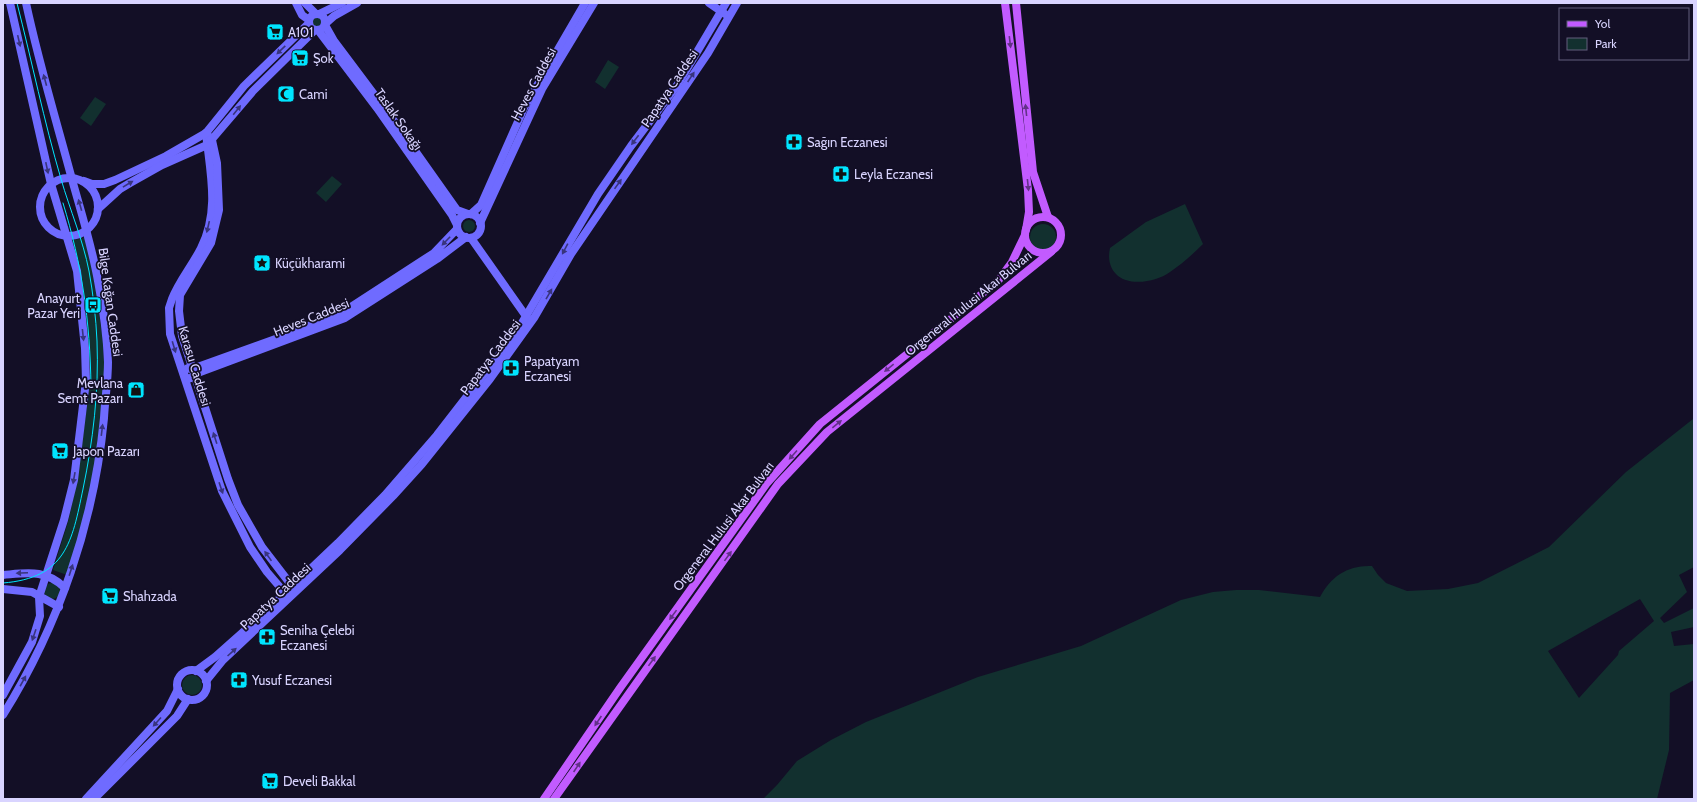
<svg xmlns="http://www.w3.org/2000/svg" width="1697" height="802" font-family="Cabin,sans-serif">
<rect width="100%" height="100%" fill="#130f26"/>
<!-- green -->
<g fill="#12302f" fill-rule="evenodd">
<circle cx="317" cy="22" r="4.5"/>
<polygon points="608,60 619,67 605,89 595,82"/>
<polygon points="95,97 106,104 91,126 80,118"/>
<polygon points="332,176 342,184 326,202 316,193"/>
<path d="M 1185,204 L 1203,244 C 1193,254 1182,264 1170,272 C 1157,282 1128,287 1116,274 C 1109,267 1108,257 1110,248 L 1146,222 Z"/>
<circle cx="469" cy="226" r="6"/>
<circle cx="1043" cy="237" r="13"/>
<polygon points="86,237 96,287 103,342 105,382 92,487 70,576 53,570 68,522 77,482 90,383 89,356 71,241"/>
<path d="M 1693,419 L 1694,567 L 1679,575 L 1687,592 L 1660,618 L 1664,623 L 1694,608 L 1694,627 L 1671,632 L 1674,646 L 1694,644 L 1694,680 L 1670,693 L 1669,750 L 1657,799 L 763,799 L 777,785 L 797,761 L 831,740 L 866,722 L 978,677 L 1081,646 L 1181,600 L 1213,592 L 1236,590 L 1259,590 L 1320,597 C 1331,576 1348,565 1372,566 L 1378,575 L 1386,583 L 1407,591 L 1448,589 L 1478,583 L 1549,547 L 1626,472 ZM 1640,599 L 1654,621 L 1619,651 L 1618,655 L 1579,698 L 1548,651 Z"/>
<circle cx="52" cy="591" r="8"/>
<circle cx="192" cy="685" r="10"/>
</g>
<g fill="none" stroke-linecap="round" stroke-linejoin="round">
<!-- secondary -->
<g stroke="#6f6bff" stroke-width="8">
<polyline points="296,3 302,15 309,20"/>
<polyline points="305,3 316,14"/>
<polyline points="709,3 725,14"/>
<circle cx="317" cy="22" r="8"/>
<polyline points="319,14 342,3"/>
<polyline points="325,24 334,16 357,3"/>
<polyline points="325,25 334,41 394,121 457,210 468,214"/>
<polyline points="318,30 377,108 452,215 457,225"/>
<path d="M 206,133 C 210,172 220,211 201,248 C 192,266 179,281 172,299 L 169,308 L 170,334 L 222,491 L 250,547 L 267,572 L 285,593"/>
<polyline points="206,133 212,140 217,163 219,210 211,243 180,295 179,311 182,336 228,479 238,505 262,547 292,586"/>
<circle cx="69" cy="207" r="29"/>
<polyline points="84,181 92,184 104,184 115,180 166,156 206,133 244,86 309,23"/>
<polyline points="98,209 120,189 130,183 162,165 207,145 253,91 315,30"/>
<polyline points="471,214 481,205 524,108 585,3"/>
<circle cx="469" cy="226" r="12"/>
<polyline points="480,223 542,89 594,3"/>
<polyline points="457,229 434,253 343,312 281,337 192,369 188,368 184,371 184,375 188,379 191,378 195,374 345,318 437,259 466,237"/>
<polyline points="471,238 528,319"/>
<path d="M 3,575 C 27,573 46,569 65,588"/>
<polyline points="3,589 32,592 59,607"/>
<circle cx="192" cy="685" r="15"/>
<polyline points="196,671 215,657 259,618 338,543 385,495 437,435 516,333 598,194 631,146 678,84 726,3"/>
<polyline points="206,681 223,660 340,550 393,496 422,464 490,379 534,318 571,254 708,53 737,3"/>
<polyline points="3,695 32,642 40,616 39,597 64,520 74,480 86,381 85,348 77,271 51,184 10,3"/>
<path d="M 3,715 C 59,625 94,523 104,418 C 105,399 108,381 108,362 C 107,335 103,307 98,281 C 92,247 82,215 73,183 C 57,123 39,64 26,3"/>
<polyline points="86,799 167,711 178,689"/>
<polyline points="94,799 177,716 188,699"/>
</g>
<!-- primary -->
<g stroke="#c25bff" stroke-width="8">
<polyline points="1005,3 1028,190 1029,212 1026,230"/>
<polyline points="1016,3 1033,172 1048,217"/>
<circle cx="1043" cy="235" r="18"/>
<polyline points="544,799 620,688 767,483 820,424 998,281 1012,262 1025,235"/>
<polyline points="554,799 778,484 827,432 1051,252"/>
</g>
<!-- tram -->
<g stroke="#00e5ff" stroke-width="1">
<path d="M 63,203 C 82,265 90,320 91,386"/>
<path d="M 3,583 C 66,578 72,542 83,489 C 93,441 99,391 97,341 C 96,318 93,293 89,271 C 83,240 70,210 61,179 C 44,121 32,62 17,3"/>
</g>
</g>
<!-- one-way arrows -->
<defs><path id="oneway-solid" d="M-6-.8H1V-3.2L6.5 0L1 3.2V.8H-6Z"/></defs>
<g fill="#38347d">
<use href="#oneway-solid" transform="translate(19 41) rotate(77)"/>
<use href="#oneway-solid" transform="translate(281 50) rotate(136)"/>
<use href="#oneway-solid" transform="translate(691 77) rotate(-56)"/>
<use href="#oneway-solid" transform="translate(45 80) rotate(-105)"/>
<use href="#oneway-solid" transform="translate(237 110) rotate(-51)"/>
<use href="#oneway-solid" transform="translate(635 140) rotate(127)"/>
<use href="#oneway-solid" transform="translate(47 168) rotate(78)"/>
<use href="#oneway-solid" transform="translate(128 184) rotate(-31)"/>
<use href="#oneway-solid" transform="translate(618 184) rotate(-55)"/>
<use href="#oneway-solid" transform="translate(80 205) rotate(-106)"/>
<use href="#oneway-solid" transform="translate(208 227) rotate(103)"/>
<use href="#oneway-solid" transform="translate(446 241) rotate(134)"/>
<use href="#oneway-solid" transform="translate(565 249) rotate(118)"/>
<use href="#oneway-solid" transform="translate(549 294) rotate(-60)"/>
<use href="#oneway-solid" transform="translate(83 335) rotate(84)"/>
<use href="#oneway-solid" transform="translate(174 347) rotate(73)"/>
<use href="#oneway-solid" transform="translate(102 430) rotate(-83)"/>
<use href="#oneway-solid" transform="translate(215 438) rotate(-108)"/>
<use href="#oneway-solid" transform="translate(74 478) rotate(100)"/>
<use href="#oneway-solid" transform="translate(221 488) rotate(71)"/>
<use href="#oneway-solid" transform="translate(268 556) rotate(-125)"/>
<use href="#oneway-solid" transform="translate(71 570) rotate(-72)"/>
<use href="#oneway-solid" transform="translate(22 573) rotate(177)"/>
<use href="#oneway-solid" transform="translate(34 635) rotate(109)"/>
<use href="#oneway-solid" transform="translate(232 652) rotate(-42)"/>
<use href="#oneway-solid" transform="translate(23 681) rotate(-61)"/>
<use href="#oneway-solid" transform="translate(157 722) rotate(132)"/>
</g>
<g fill="#623188">
<use href="#oneway-solid" transform="translate(1010 42) rotate(83)"/>
<use href="#oneway-solid" transform="translate(1026 110) rotate(-96)"/>
<use href="#oneway-solid" transform="translate(1028 185) rotate(84)"/>
<use href="#oneway-solid" transform="translate(889 368) rotate(141)"/>
<use href="#oneway-solid" transform="translate(837 424) rotate(-39)"/>
<use href="#oneway-solid" transform="translate(793 455) rotate(132)"/>
<use href="#oneway-solid" transform="translate(728 556) rotate(-54)"/>
<use href="#oneway-solid" transform="translate(673 615) rotate(126)"/>
<use href="#oneway-solid" transform="translate(652 661) rotate(-54)"/>
<use href="#oneway-solid" transform="translate(598 721) rotate(124)"/>
<use href="#oneway-solid" transform="translate(577 767) rotate(-56)"/>
</g>
<!-- icons -->
<defs>
<g id="supermarket-square" transform="scale(0.9)"><rect x="-9" y="-9" width="18" height="18" rx="4" fill="#00e5ff" stroke="#130f26"/><path d="M-6-5.5h2.5l.6 2H6L4.5 2H-2.5L-4.4-4H-6ZM-1.5 3.2a1.3 1.3 0 1 0 .1 0ZM3 3.2a1.3 1.3 0 1 0 .1 0Z" fill="#111"/></g>
<g id="mosque-square" transform="scale(0.9)"><rect x="-9" y="-9" width="18" height="18" rx="4" fill="#00e5ff" stroke="#130f26"/><path d="M3.5-4.9A6 6 0 1 0 3.5 4.9A5 5 0 1 1 3.5-4.9Z" fill="#111"/></g>
<g id="pharmacy-square" transform="scale(0.9)"><rect x="-9" y="-9" width="18" height="18" rx="4" fill="#00e5ff" stroke="#130f26"/><path d="M-2-6h4v4h4v4h-4v4h-4v-4h-4v-4h4Z" fill="#111"/></g>
<g id="sight-square" transform="scale(0.9)"><rect x="-9" y="-9" width="18" height="18" rx="4" fill="#00e5ff" stroke="#130f26"/><path d="M0-6L1.8-2.2L6-1.7L2.9 1.2L3.7 5.4L0 3.3L-3.7 5.4L-2.9 1.2L-6-1.7L-1.8-2.2Z" fill="#111"/></g>
<g id="bus-square" transform="scale(0.9)"><rect x="-9" y="-9" width="18" height="18" rx="4" fill="#00e5ff" stroke="#130f26"/><path d="M-5-6H5V4H4V6H2V4H-2V6H-4V4H-5ZM-3.5-4V0h7V-4ZM-3.5 1.2v1.5H-2V1.2ZM2 1.2v1.5H3.5V1.2Z" fill="#111"/></g>
<g id="shop-square" transform="scale(0.9)"><rect x="-9" y="-9" width="18" height="18" rx="4" fill="#00e5ff" stroke="#130f26"/><path d="M-5-2.5h2.3a2.7 3.5 0 0 1 5.4 0H5L5.5 6h-11ZM-1.5-2.5h3a1.5 2.3 0 0 0-3 0Z" fill="#111"/></g>
</defs>
<g fill-rule="evenodd">
<use href="#supermarket-square" x="275" y="32"/>
<use href="#supermarket-square" x="300" y="58"/>
<use href="#mosque-square" x="286" y="94"/>
<use href="#pharmacy-square" x="794" y="142"/>
<use href="#pharmacy-square" x="841" y="174"/>
<use href="#sight-square" x="262" y="263"/>
<use href="#bus-square" x="93" y="305"/>
<use href="#pharmacy-square" x="511" y="368"/>
<use href="#shop-square" x="136" y="390"/>
<use href="#supermarket-square" x="60" y="451"/>
<use href="#supermarket-square" x="110" y="596"/>
<use href="#pharmacy-square" x="267" y="637"/>
<use href="#pharmacy-square" x="239" y="680"/>
<use href="#supermarket-square" x="270" y="781"/>
</g>
<g text-anchor="middle" dominant-baseline="central" stroke-width="3.5" stroke-linejoin="round" paint-order="stroke">
<!-- poi labels -->
<g font-size="13" fill="#d9d4ff" stroke="#130f26" text-anchor="start">
<text x="288" y="32">A101</text>
<text x="313" y="58">Şok</text>
<text x="299" y="94">Cami</text>
<text x="807" y="142">Sağın Eczanesi</text>
<text x="854" y="174">Leyla Eczanesi</text>
<text x="275" y="263">Küçükharami</text>
<text x="80" y="298" text-anchor="end">Anayurt<tspan x="80" dy="15">Pazar Yeri</tspan></text>
<text x="524" y="361">Papatyam<tspan x="524" dy="15">Eczanesi</tspan></text>
<text x="123" y="383" text-anchor="end">Mevlana<tspan x="123" dy="15">Semt Pazarı</tspan></text>
<text x="73" y="451">Japon Pazarı</text>
<text x="123" y="596">Shahzada</text>
<text x="280" y="630">Seniha Çelebi<tspan x="280" dy="15">Eczanesi</tspan></text>
<text x="252" y="680">Yusuf Eczanesi</text>
<text x="283" y="781">Develi Bakkal</text>
</g>
<!-- street labels -->
<g font-size="13" fill="#d9d4ff" stroke="#130f26">
<text transform="translate(533 84) rotate(-62)">Heves Caddesi</text>
<text transform="translate(669 88) rotate(-56)">Papatya Caddesi</text>
<text transform="translate(399 119) rotate(55)">Taslak Sokağı</text>
<text transform="translate(111 302) rotate(82)">Bilge Kağan Caddesi</text>
<text transform="translate(968 303) rotate(-39)">Orgeneral Hulusi Akar Bulvarı</text>
<text transform="translate(311 317) rotate(-22)">Heves Caddesi</text>
<text transform="translate(490 357) rotate(-53)">Papatya Caddesi</text>
<text transform="translate(195 366) rotate(73)">Karasu Caddesi</text>
<text transform="translate(723 526) rotate(-53)">Orgeneral Hulusi Akar Bulvarı</text>
<text transform="translate(275 596) rotate(-43)">Papatya Caddesi</text>
</g>
</g>
<!-- border -->
<rect width="1697" height="802" fill="none" stroke="#d9d4ff" stroke-width="8"/>
<!-- legend -->
<rect x="1559" y="8" width="130" height="52" fill="#130f26" stroke="#625e7d"/>
<rect x="1567" y="21" width="20" height="6" fill="#c25bff" stroke="#625e7d"/>
<text x="1595" y="28" font-size="12" fill="#d9d4ff">Yol</text>
<rect x="1567" y="38" width="20" height="12" fill="#12302f" stroke="#625e7d"/>
<text x="1595" y="48" font-size="12" fill="#d9d4ff">Park</text>
</svg>
